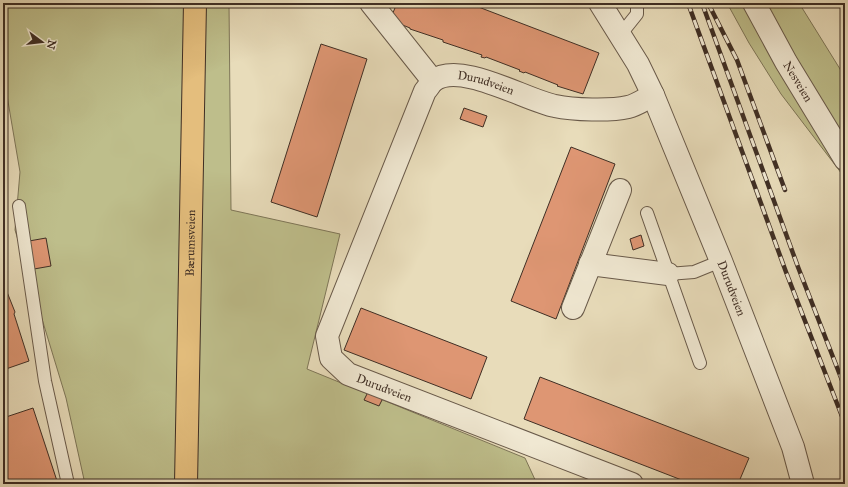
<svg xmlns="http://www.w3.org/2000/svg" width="848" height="487" font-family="'IM FELL Great Primer',serif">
<rect width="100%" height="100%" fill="#e8dcba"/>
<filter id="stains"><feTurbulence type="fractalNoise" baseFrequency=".005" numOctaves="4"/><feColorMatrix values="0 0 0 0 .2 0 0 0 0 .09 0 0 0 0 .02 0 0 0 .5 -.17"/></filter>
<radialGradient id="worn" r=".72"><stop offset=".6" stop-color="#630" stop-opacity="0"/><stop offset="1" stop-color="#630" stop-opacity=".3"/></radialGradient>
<!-- green -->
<g fill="#bebe8b" stroke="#7e7658">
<polygon points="3,3 229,3 231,210 340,234 307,369 525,458 537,484 85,484 66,398 15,230 20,172 3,72"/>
<polygon points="727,3 799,3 845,77 845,178 781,94 749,43"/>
</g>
<!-- building -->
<g fill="#de9673" stroke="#3f2e24">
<polygon points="397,3 468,3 599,53 583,94 557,86 558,85 525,72 524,73 519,71 520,70 486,57 485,58 481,57 482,55 443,42 443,40 410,29 410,28 390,20"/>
<polygon points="321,44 367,59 317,217 271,202"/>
<polygon points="464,108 487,116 483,127 460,119"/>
<polygon points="571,147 615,164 556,319 511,301"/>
<polygon points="641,235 644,246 633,250 630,239"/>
<polygon points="46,238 51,266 34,269 29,241"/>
<polygon points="3,282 15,312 14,314 29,361 3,370"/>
<polygon points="361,308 487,357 471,399 344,350"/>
<polygon points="540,377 749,458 738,484 692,484 524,419"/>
<polygon points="368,392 383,398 379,406 364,400"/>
<polygon points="33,408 58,484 3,484 3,418"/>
</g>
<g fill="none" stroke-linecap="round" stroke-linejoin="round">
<!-- service casing -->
<g stroke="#695a4a" stroke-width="14">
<g id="service">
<polyline points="621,34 637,14 637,3"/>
<polyline points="19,206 45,381 68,484"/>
<polyline points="647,213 700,363"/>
<polyline points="668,274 694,272 721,261"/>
</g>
</g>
<!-- minor casing -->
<g stroke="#695a4a" stroke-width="24">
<g id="minor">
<polyline points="371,3 433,81"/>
<path id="s1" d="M 600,3 L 638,64 L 653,95 L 721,261 L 793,447 L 803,484"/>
<polyline points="590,264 668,274"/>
<polyline points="573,308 620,190"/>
<path id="s2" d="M 632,484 L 348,374 L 331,358 L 327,336 L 425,91 C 428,88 430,84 433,81 C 460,60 527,101 555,106 C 573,110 611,111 628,107 C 637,105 645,99 653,95"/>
</g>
</g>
<!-- tertiary casing -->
<g stroke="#695a4a" stroke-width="24">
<g id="tertiary">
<path id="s3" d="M 754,3 L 786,62 L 845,159"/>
</g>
</g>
<!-- primary casing -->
<g stroke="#3f2e24" stroke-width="24">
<g id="primary">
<path id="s4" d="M 186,484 L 195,3"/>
</g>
</g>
<!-- service -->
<use href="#service" stroke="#f0e8d2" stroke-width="12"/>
<!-- minor -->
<use href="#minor" stroke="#f0e8d2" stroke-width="22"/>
<!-- tertiary -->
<use href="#tertiary" stroke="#f0e8d2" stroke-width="22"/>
<!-- primary -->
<use href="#primary" stroke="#e4be7d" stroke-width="22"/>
<!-- rail casing -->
<g stroke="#3f2e24" stroke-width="4.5">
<g id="rail">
<polyline points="688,3 786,272 845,424"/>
<polyline points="702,3 798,267 845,388"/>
<polyline points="708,3 737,60 785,190"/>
</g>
</g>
<!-- rail -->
<use href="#rail" stroke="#f0e8d2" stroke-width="3" stroke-dasharray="9" stroke-linecap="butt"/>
</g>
<g text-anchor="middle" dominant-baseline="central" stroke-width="3" stroke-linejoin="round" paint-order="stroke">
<!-- street labels -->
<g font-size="12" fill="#3f2e24" stroke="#f0e8d2">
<text stroke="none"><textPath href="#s3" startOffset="90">Nesveien</textPath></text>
<text stroke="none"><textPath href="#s2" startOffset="682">Durudveien</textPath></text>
<text stroke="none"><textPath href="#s4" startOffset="241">Bærumsveien</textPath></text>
<text stroke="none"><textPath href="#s1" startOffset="315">Durudveien</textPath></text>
<text transform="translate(384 388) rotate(21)">Durudveien</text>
</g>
</g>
<!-- margin -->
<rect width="848" height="487" fill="none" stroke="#e8dcba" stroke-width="16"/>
<rect x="4" y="4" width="840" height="479" fill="none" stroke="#3f2e24" stroke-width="2"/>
<rect x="8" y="8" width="832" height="471" fill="none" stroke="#3f2e24"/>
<!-- north arrow -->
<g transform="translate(42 42) rotate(105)" stroke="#f0e8d2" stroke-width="3" paint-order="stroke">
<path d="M0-3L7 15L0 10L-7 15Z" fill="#3f2e24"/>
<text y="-6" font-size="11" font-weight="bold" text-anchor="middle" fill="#3f2e24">N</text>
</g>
<rect width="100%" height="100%" filter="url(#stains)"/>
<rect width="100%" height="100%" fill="url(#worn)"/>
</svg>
